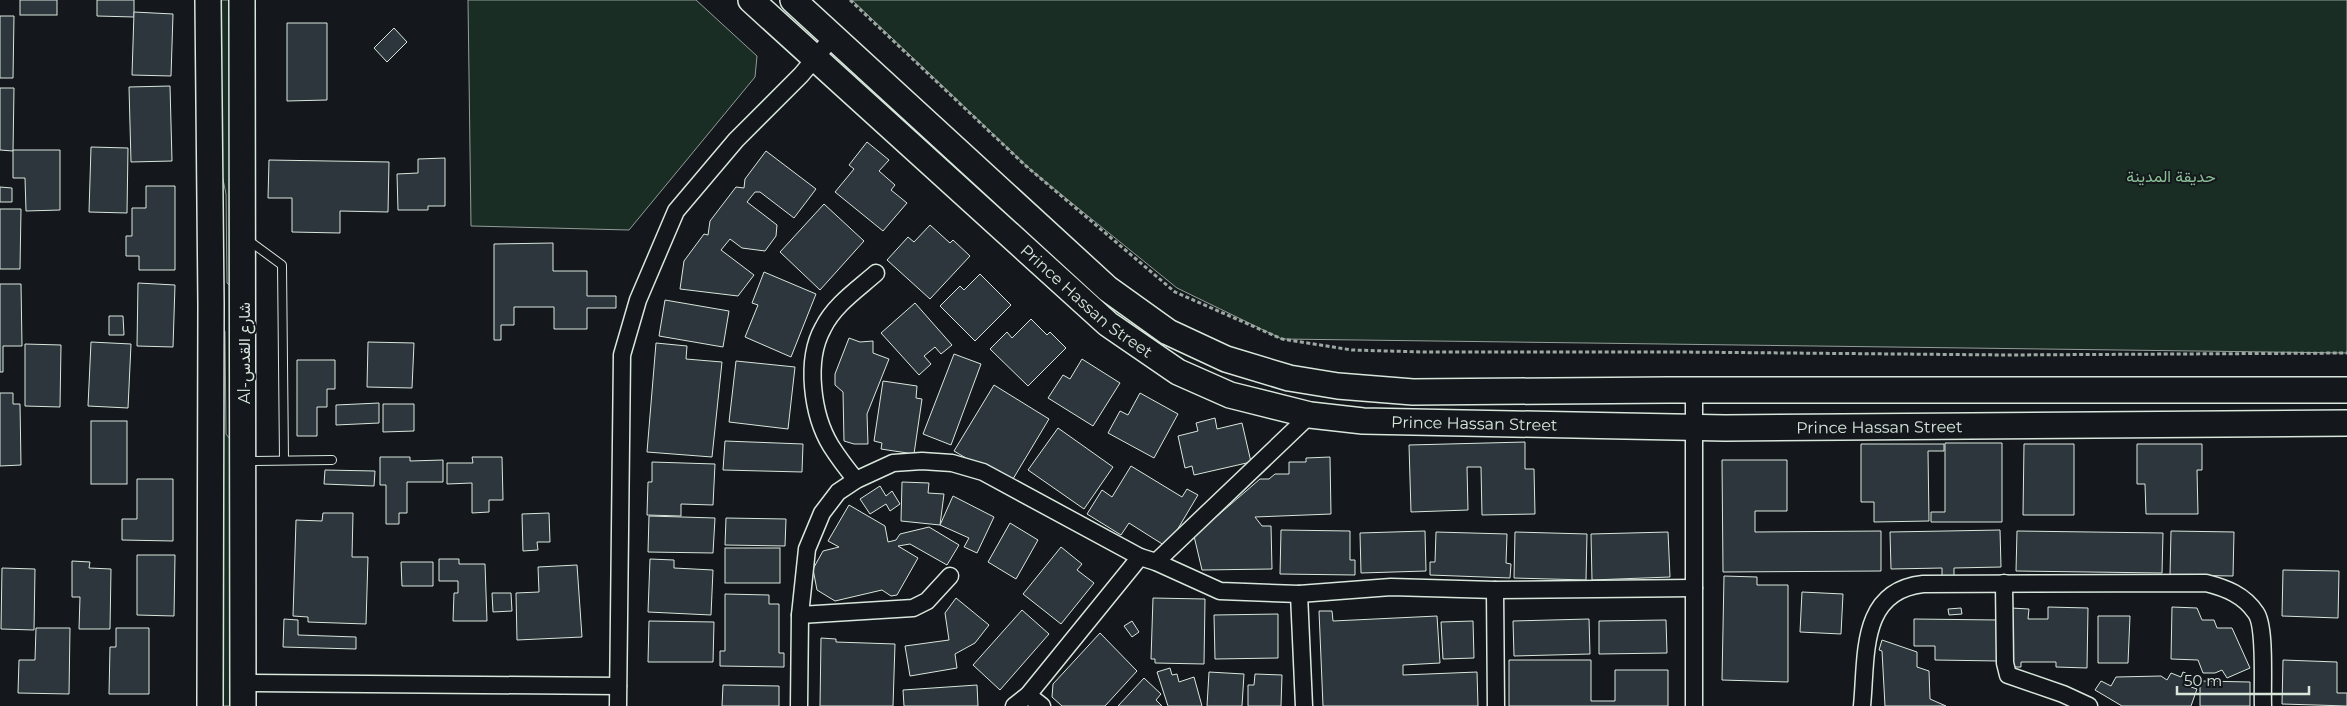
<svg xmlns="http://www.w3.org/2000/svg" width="2347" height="706" font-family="Montserrat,Vazirmatn,sans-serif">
<rect width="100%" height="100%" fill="#14181c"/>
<!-- green -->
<g fill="#1a2d24" stroke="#939e99">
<polygon points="217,0 233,0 230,286 227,283 226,194 219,160"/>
<polygon points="468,0 696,0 757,56 755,77 629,230 471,226"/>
<polygon points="852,0 2347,0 2347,353 1282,339 1177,288 1031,170"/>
<polygon points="222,329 225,331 226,434 234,444 233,706 219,706"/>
</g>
<!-- building -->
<g fill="#2c363c" stroke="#d8e6dc">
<rect x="20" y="0" width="37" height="15"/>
<polygon points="97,0 134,0 134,17 97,16"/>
<polygon points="134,12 173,14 171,76 132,75"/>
<polygon points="0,16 14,16 13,78 0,78"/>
<polygon points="287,23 327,23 327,100 287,101"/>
<polygon points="394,28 407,42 387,62 374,48"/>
<polygon points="170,86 172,161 131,162 129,87"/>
<polygon points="0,88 14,88 13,151 0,150"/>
<polygon points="867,142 889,160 879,171 895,185 891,190 907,203 883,231 835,192 854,169 849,165"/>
<polygon points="91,147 128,148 127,213 89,212"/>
<polygon points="13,150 60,150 60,210 26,211 25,178 13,178"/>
<polygon points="766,151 816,189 794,218 760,192 755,192 747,202 777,225 776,236 765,251 742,248 730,239 721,250 754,275 738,296 680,289 684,261 704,234 708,235 710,221 736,187 744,188 745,179"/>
<polygon points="445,158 445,206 428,206 428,210 398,210 397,174 418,173 418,159"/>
<polygon points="269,160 389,162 388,212 340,211 340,233 292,232 292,198 268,198"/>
<polygon points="146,186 175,186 175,270 139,270 139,256 126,256 126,236 132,236 132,208 146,208"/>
<polygon points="0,187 12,188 12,202 0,202"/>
<polygon points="824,204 864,241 820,290 780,252"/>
<polygon points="0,209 21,209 20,269 0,269"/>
<polygon points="930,225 950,243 953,240 970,256 930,299 887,260 908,237 914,242"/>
<polygon points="553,243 553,271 587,271 587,296 616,296 616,308 587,308 587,329 554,329 554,307 514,307 514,325 501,325 501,340 494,340 494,244"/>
<polygon points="764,272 816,294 791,357 745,337 758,305 752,303"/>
<polygon points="980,274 1011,305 975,341 940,306 960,286 964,290"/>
<polygon points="138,283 175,285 173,347 137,346"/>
<polygon points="0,284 21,284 22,346 3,346 3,372 0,372"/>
<polygon points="665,300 729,311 723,347 659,336"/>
<polygon points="915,303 952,345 941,354 935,347 924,356 931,364 919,375 881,333"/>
<polygon points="109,316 123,316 124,335 109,335"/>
<polygon points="1031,319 1047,335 1050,332 1066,348 1028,386 990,349 1007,332 1012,338"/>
<polygon points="849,338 860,342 873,341 873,353 889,359 867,414 868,444 854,444 844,441 843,392 835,385 835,374"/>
<polygon points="91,342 131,344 128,408 88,406"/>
<polygon points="368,342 414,343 412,388 367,387"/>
<polygon points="656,343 687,346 686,359 722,362 712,457 647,452"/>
<polygon points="25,344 61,345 60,407 25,406"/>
<polygon points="954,354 981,364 951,445 923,434"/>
<polygon points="1082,359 1120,383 1093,426 1048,398 1063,375 1070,379"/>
<polygon points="297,360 335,360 335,389 327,389 327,407 317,407 317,436 297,436"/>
<polygon points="736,361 795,367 788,429 729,422"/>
<polygon points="883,381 917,386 916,398 922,399 914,454 881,449 882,443 874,441"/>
<polygon points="994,385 1049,419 1010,484 954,451"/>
<polygon points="0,393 13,393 13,404 20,404 21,465 0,466"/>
<polygon points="1140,393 1178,414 1154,458 1108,433 1120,411 1128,415"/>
<polygon points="379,403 379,423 336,425 336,405"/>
<polygon points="383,404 414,404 414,431 383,432"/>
<polygon points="1215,418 1217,429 1242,423 1251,462 1194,475 1192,466 1185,468 1178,436 1198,431 1196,423"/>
<rect x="91" y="421" width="36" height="63"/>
<polygon points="1058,428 1113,467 1084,509 1028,470"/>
<polygon points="725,441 803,444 802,472 723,470"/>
<polygon points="1525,442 1525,469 1534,469 1535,514 1482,515 1481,467 1467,467 1468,510 1411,512 1409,445"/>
<polygon points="1945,443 2002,443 2002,522 1931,522 1931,512 1945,512"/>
<polygon points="1861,444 1944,444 1944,451 1928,451 1929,521 1874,522 1874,502 1861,502"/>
<polygon points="2024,444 2074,444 2074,515 2023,515"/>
<polygon points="2137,444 2202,444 2202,470 2197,470 2198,514 2146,514 2145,484 2137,484"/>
<polygon points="380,457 410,457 410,461 443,460 443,482 407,482 407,513 399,513 399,524 386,524 386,485 380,485"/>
<polygon points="472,457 502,457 503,500 489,500 489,512 472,513 472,483 447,484 447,463 473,463"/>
<polygon points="1330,457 1331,514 1255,517 1262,526 1271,526 1272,569 1202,570 1194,536 1260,479 1269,479 1275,474 1289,474 1289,462 1306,462 1306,458"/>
<polygon points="1722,460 1787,460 1787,511 1755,511 1755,532 1881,531 1881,571 1723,572"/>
<polygon points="652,462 715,464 713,505 681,504 681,516 647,515 648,482 652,482"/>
<polygon points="1131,466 1182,497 1187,489 1198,495 1167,547 1129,523 1121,535 1087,514 1102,490 1112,497"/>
<polygon points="325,470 375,471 374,486 324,484"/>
<polygon points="137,479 173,479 173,541 122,540 122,519 137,519"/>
<polygon points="902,482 929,483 928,493 944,494 940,525 901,521"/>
<polygon points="880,486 886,496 892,491 900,504 890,511 886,504 870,514 860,499"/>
<polygon points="953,496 994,517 977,553 964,547 969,538 940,525"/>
<polygon points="849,505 885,526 888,542 896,540 900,534 929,527 959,545 947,565 910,544 898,546 918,558 897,595 891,596 882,590 835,601 817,590 813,569 823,551 839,547 828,541"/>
<polygon points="323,513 353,513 352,557 368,557 366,624 308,622 308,617 293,616 296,520 322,521"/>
<polygon points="549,513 550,542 537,542 538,550 523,551 522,514"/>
<polygon points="649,516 715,518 713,553 648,552"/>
<polygon points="726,518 786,519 785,546 725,545"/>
<polygon points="1010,523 1038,540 1016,579 988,562"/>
<polygon points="1281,530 1350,531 1350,560 1355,560 1355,575 1280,574"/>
<polygon points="2000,530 2001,567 1954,568 1954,576 1942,576 1942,568 1891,569 1890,532"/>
<polygon points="1425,531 1426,571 1361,573 1360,533"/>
<polygon points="2017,531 2163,533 2162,573 2016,571"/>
<polygon points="2171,531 2234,532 2233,576 2170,575"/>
<polygon points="1436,532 1507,534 1506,563 1511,564 1510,578 1430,575 1430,562 1435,562"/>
<polygon points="1515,532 1587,534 1586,580 1514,578"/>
<polygon points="1668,532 1670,577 1592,580 1591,534"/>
<polygon points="1061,547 1082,564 1077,570 1094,583 1061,624 1023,594"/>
<rect x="725" y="548" width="55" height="35"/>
<polygon points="137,555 175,555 174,616 137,615"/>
<polygon points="439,559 459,559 459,564 485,564 487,621 453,621 454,593 458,593 458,581 439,581"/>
<polygon points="650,559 674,560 674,568 713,570 711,615 648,612"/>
<polygon points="72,561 90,562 89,568 111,569 110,629 79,629 80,597 72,597"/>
<polygon points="401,562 433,562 433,586 402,586"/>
<polygon points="577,565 582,637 517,640 516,593 539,592 538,567"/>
<polygon points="2,568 35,569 34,630 1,629"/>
<polygon points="2283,570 2339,571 2338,618 2282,616"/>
<polygon points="1724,576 1757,577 1757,585 1788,585 1788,682 1722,680"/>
<polygon points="1802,592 1843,594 1841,634 1800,632"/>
<polygon points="492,593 511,593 512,611 493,612"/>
<polygon points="725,594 769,595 769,604 779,604 779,653 784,653 784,667 720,666 720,651 725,651"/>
<polygon points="956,598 989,625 975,643 955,654 957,668 910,676 905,646 949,640 945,613"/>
<polygon points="1153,598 1205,599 1204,664 1155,663 1155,659 1151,659"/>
<polygon points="2048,607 2088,608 2087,668 2056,667 2056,662 2021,662 2021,667 2010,667 2011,608 2029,609 2028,619 2048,619"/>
<polygon points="2172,607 2197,608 2202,620 2214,620 2217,628 2232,628 2250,668 2227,678 2222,670 2215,673 2203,673 2198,660 2171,659"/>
<polygon points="1961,608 1962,614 1949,615 1948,609"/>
<polygon points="1022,610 1049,634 1000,690 973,665"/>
<polygon points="1319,611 1332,611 1333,621 1437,616 1440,663 1403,665 1403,675 1477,672 1478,706 1323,706"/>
<polygon points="1278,614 1278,658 1215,659 1214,615"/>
<polygon points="2098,616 2130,616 2128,663 2098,663"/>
<polygon points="284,619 298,620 298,635 356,637 356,649 283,647"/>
<polygon points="1589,619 1590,654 1514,656 1513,621"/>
<polygon points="1914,619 1999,620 1999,661 1935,660 1935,646 1914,646"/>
<polygon points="1666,620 1667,653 1599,654 1599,621"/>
<polygon points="649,621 714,622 713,662 648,662"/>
<polygon points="1132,621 1139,632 1132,637 1124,626"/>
<polygon points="1473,621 1474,658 1443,659 1441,622"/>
<polygon points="36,628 70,628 69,694 18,693 19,660 35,660"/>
<polygon points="116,628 149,628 149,694 109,694 110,647 116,647"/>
<polygon points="1100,633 1137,671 1105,706 1062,706 1052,697 1053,684"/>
<polygon points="821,638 836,639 836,642 895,644 893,706 820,706"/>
<polygon points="1882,640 1917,652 1917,667 1929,671 1930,699 1946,706 1885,706 1882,651 1879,650"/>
<polygon points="1509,660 1591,660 1591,701 1615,701 1615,670 1668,670 1668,706 1509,706"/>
<polygon points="2283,660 2337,662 2337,693 2347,693 2347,706 2282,704"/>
<polygon points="1170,668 1172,675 1177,674 1179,682 1194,677 1202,706 1168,706 1157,672"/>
<polygon points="1209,672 1244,674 1242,706 1207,706"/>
<polygon points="2183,672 2195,677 2191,687 2197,689 2191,706 2122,706 2095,690 2101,681 2111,686 2116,677 2161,676 2167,680 2171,673 2181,677"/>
<polygon points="1255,674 1282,675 1281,706 1248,706 1248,685 1254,685"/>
<polygon points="1144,678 1161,694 1156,700 1162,706 1118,706"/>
<polygon points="2200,681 2250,682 2250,706 2200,706"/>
<polygon points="723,685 779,686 779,706 722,706"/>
<polygon points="977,685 978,706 904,706 903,690"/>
</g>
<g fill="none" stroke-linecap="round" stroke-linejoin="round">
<!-- lane casing -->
<g stroke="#d8e6dc" stroke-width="10">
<g id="lane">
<polyline points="248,240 282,265 284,460"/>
<polyline points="246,461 332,460"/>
</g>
</g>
<!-- street casing -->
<g stroke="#d8e6dc" stroke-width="19">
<g id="street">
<polyline points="1694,390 1694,706"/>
<path d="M 856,480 C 847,469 838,457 831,446 C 812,415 805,360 823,328 C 834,305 858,289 876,273"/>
<polyline points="1156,562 1310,415"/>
<polyline points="2004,583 2005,663 2008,675 2063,694 2089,706"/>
<polyline points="1495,590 1496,706"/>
<polyline points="1299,594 1304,706"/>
<polyline points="800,615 913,608 927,601 950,576"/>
<polyline points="243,683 618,686"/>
<polyline points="1028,695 1042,706"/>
<polyline points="618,706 622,355 638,300 676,211 736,140 801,75 832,38"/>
<polyline points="799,706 800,615 807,549 822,513 838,492 856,480 893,463 922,461 952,463 983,472 1140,557 1156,562 1220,591 1299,594 1391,587 1495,590 1694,588"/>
<polyline points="1014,706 1028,695 1140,557"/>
<path d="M 1862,706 C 1867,656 1859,591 1923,584 L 2206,583 C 2226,588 2244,595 2256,613 C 2266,627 2262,686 2263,706"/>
</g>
</g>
<!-- primary casing -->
<g stroke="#d8e6dc" stroke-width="28">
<g id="primary">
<polyline points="208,0 211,304 210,706"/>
<polyline points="242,0 243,706"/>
<path id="s1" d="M 751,0 L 1108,324 L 1178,372 L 1230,395 L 1310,415 L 1363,421 L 1725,428 L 2347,423"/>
<polyline points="793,0 1108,289 1168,332 1226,359 1289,378 1338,386 1413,392 1668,390 2347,390"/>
</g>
</g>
<!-- path -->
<polyline stroke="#9da8a2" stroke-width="3" stroke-dasharray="4 2.5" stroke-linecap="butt" points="850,0 1026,166 1175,292 1282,339 1352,350 1423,352 1679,352 2007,355 2347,353"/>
<!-- lane -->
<use href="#lane" stroke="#14181c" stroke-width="8"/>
<!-- street -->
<use href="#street" stroke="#14181c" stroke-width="16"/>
<!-- primary -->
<use href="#primary" stroke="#14181c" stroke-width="25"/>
</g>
<g text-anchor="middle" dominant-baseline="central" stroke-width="4" stroke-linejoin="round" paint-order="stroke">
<!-- park labels -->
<g font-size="16" fill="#8ac095" stroke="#14181c">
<text x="2171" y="176">حديقة المدينة</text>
</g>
<!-- street labels -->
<g font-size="16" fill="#d8e6dc" stroke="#14181c">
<text stroke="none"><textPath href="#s1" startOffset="451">Prince Hassan Street</textPath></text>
<text transform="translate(244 353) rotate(-90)">Al-شارع القدس</text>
<text stroke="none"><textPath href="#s1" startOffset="871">Prince Hassan Street</textPath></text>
<text stroke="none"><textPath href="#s1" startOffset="1276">Prince Hassan Street</textPath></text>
</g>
</g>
<!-- scale -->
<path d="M2177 686v8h132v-8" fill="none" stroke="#d8e6dc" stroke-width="2.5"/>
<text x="2184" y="686" font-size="15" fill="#d8e6dc" stroke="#14181c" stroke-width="4" paint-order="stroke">50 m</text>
</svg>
